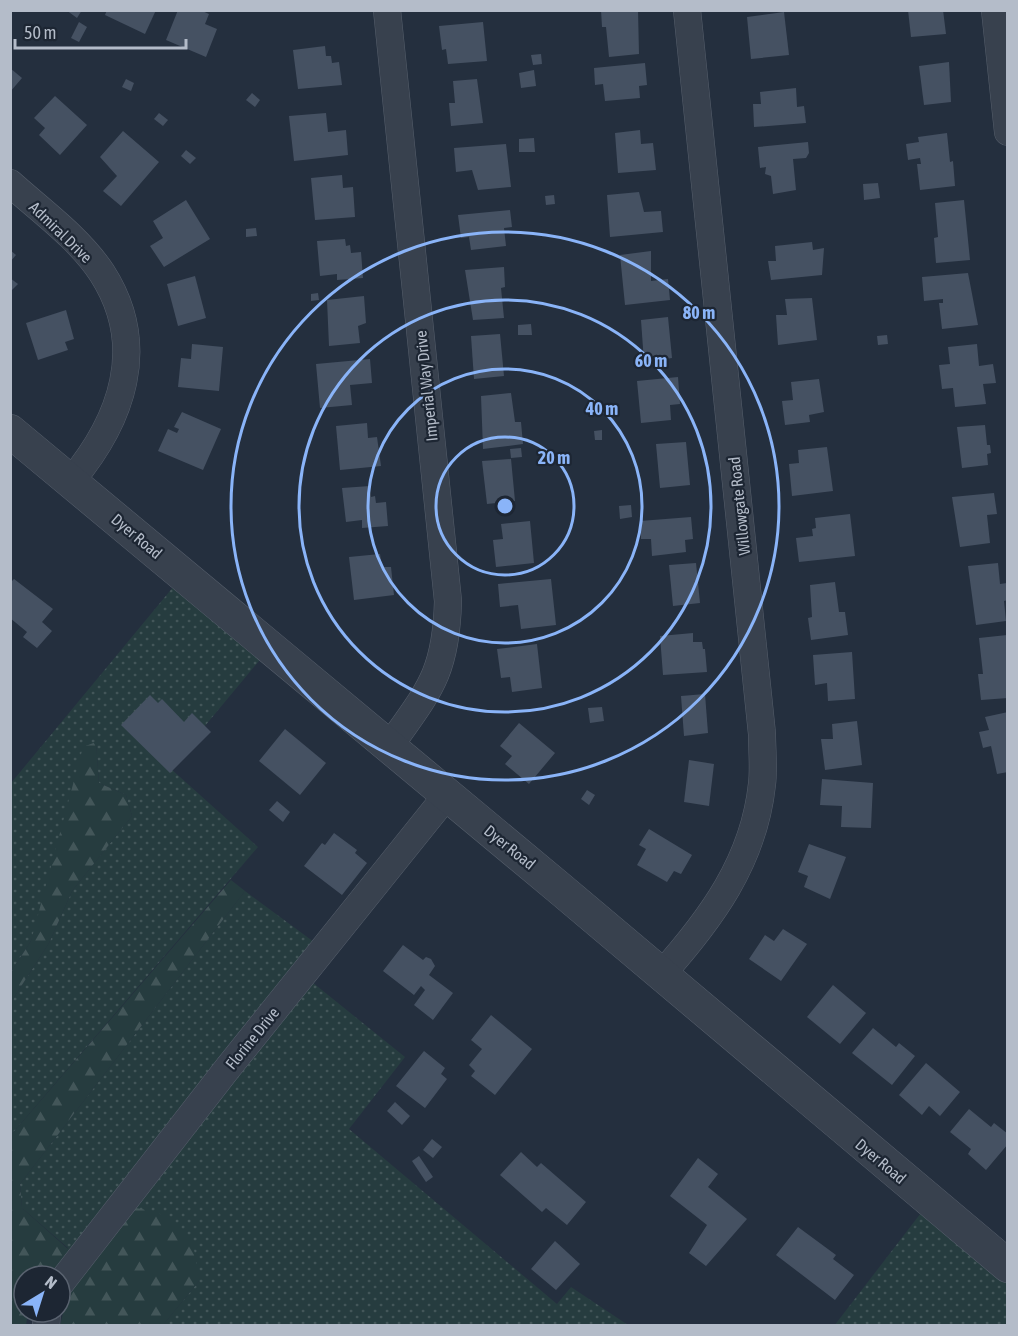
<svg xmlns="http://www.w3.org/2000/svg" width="1018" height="1336" font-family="'Asap Condensed',sans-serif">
<defs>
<pattern id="grass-dots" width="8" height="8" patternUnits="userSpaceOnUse" patternTransform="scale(1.5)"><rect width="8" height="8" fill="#263c3f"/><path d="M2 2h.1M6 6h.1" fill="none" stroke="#435659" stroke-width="1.8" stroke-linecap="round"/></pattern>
<pattern id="forest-firs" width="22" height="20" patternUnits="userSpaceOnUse" patternTransform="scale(1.5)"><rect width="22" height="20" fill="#263c3f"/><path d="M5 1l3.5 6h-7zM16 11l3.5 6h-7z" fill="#435659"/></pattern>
</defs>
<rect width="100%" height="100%" fill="#242f3e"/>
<!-- grass -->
<g fill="url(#grass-dots)">
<polygon points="174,586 264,655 170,768 258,847 11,1135 11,1002 49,943 72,891 132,816 126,795 99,783 96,743 31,941 11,972 11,783"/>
<polygon points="245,891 314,942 58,1276 49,1276 68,1248 22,1208 20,1184"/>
<polygon points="312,982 405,1057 349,1129 557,1304 571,1287 628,1325 163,1325 199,1281 130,1207"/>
<polygon points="924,1209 1007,1281 1007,1325 834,1326"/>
</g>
<!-- forest -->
<g fill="url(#forest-firs)">
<polygon points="96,742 99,783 126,795 132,816 72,891 49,943 11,1002 11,972 31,941 83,747"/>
<polygon points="231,880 245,891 20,1184 22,1208 68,1249 49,1276 24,1276 24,1312 28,1312 26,1325 11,1326 11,1135"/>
<polygon points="130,1207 158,1212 193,1243 199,1281 163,1325 60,1326 68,1292"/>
</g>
<!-- building -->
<g fill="#455162">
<polygon points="66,10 82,10 77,18"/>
<polygon points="107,10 156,10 145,34 105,15"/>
<polygon points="178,10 200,10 209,14 205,24 217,29 206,57 166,40"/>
<polygon points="601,10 638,10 639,54 609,57 606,27 602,27"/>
<polygon points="908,10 943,10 946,34 911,37"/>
<polygon points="784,12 789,55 751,59 747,17"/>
<polygon points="79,22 87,27 79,42 71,38"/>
<polygon points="483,22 487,61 448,64 446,49 442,50 439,26"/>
<polygon points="325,46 326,56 331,56 332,63 339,62 342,85 298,89 293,50"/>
<polygon points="541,54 542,64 533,65 531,55"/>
<polygon points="949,62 951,102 924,105 919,66"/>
<polygon points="645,63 647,85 639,86 640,98 605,101 603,84 595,85 594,68"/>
<polygon points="10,68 22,78 10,92"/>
<polygon points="534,70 536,86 521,88 519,73"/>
<polygon points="126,79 134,83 131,91 122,87"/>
<polygon points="477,79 483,123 451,126 449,103 455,103 453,81"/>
<polygon points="796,88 797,107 804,106 806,123 754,127 753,104 761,104 760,92"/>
<polygon points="252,93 260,100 255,107 246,100"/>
<polygon points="55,96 87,125 60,155 39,135 45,128 34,118"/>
<polygon points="159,113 168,120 163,126 154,119"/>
<polygon points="326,113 328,132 346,130 348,155 294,161 289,116"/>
<polygon points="640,130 641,144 653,143 656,170 618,173 615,133"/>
<polygon points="123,131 159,162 121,206 103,191 117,176 100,157"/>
<polygon points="947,133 950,162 953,161 955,186 920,190 917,164 921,164 920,158 908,160 906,144 919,142 918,137"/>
<polygon points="534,138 535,152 519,152 519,139"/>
<polygon points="808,142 809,153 806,158 793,159 796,190 773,194 771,176 765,174 766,167 760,168 758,147"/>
<polygon points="506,144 511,187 478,190 472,170 456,172 454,148"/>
<polygon points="186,150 196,158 190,164 181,156"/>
<polygon points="342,175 343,188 353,187 355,217 315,220 311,178"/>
<polygon points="878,183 880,198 864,200 863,184"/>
<polygon points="639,192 644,212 661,211 663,232 610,237 607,195"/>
<polygon points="554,195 555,204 546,205 545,196"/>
<polygon points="186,200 210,239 164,267 150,246 163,238 153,221"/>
<polygon points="964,200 970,260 936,263 934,238 938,237 935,203"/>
<polygon points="510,210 512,227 504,228 506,246 471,250 469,237 461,238 458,215"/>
<polygon points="256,228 257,236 246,237 246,229"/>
<polygon points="345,239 346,246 350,245 351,253 361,252 363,278 337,280 337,274 320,276 317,241"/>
<polygon points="812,242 813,250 824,248 822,275 771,280 768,261 776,261 775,246"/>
<polygon points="10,250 16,255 10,262"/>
<polygon points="651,251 651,281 668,279 670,300 625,305 620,255"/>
<polygon points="504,267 505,287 501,288 504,318 473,320 465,270"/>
<polygon points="968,273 978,325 942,329 939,303 943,303 943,299 924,301 922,277"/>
<polygon points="195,276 206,318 178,326 167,284"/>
<polygon points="10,278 18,284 10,292"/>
<polygon points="318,293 319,300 311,301 311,294"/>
<polygon points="364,296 366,323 358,326 360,343 329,346 327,300"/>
<polygon points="812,298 817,340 778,345 776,315 787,315 785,299"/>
<polygon points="66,310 74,339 65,342 68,350 38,360 26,323"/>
<polygon points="668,317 672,358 644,362 641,320"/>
<polygon points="531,324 532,335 518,335 518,325"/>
<polygon points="500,334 504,376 474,379 471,336"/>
<polygon points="887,335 888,344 878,345 877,336"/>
<polygon points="192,344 223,347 219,391 178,387 181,358 191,359"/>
<polygon points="977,344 979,366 993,364 996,383 983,384 986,404 955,407 953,388 942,389 939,365 950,364 948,347"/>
<polygon points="370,359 372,383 350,385 352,405 320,408 316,364"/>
<polygon points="678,377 680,404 670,405 671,420 641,423 637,381"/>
<polygon points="819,379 824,412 809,415 810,422 785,425 782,401 793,400 791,382"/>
<polygon points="511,393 515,422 521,422 523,444 483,449 481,396"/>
<polygon points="182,412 221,429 203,470 158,451 168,429 177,433 179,429 174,427"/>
<polygon points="367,423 368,438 377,437 381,466 340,470 336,426"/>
<polygon points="985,425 987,445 990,445 991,453 987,454 988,465 962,468 957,427"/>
<polygon points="602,430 602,440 595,440 594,431"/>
<polygon points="686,442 690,485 660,488 656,444"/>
<polygon points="827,447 833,491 792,496 789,464 799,463 798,450"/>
<polygon points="521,448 522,457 511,458 510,449"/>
<polygon points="511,459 515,501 487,504 482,461"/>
<polygon points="370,486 371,497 375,496 376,503 386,502 388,526 362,528 362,520 346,522 342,488"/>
<polygon points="994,493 997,514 987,515 990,543 960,547 952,497"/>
<polygon points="631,505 632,517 620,519 619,506"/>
<polygon points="850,514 855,556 799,562 796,538 813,536 812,529 816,528 815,518"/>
<polygon points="691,517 693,539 685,540 686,552 652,556 651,539 641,539 640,521"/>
<polygon points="530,521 534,563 496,567 493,540 503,539 501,524"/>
<polygon points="380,554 382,567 391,567 394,595 354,600 349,557"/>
<polygon points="696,563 700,603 673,606 669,565"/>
<polygon points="998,563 1000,584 1007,583 1008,600 1004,601 1006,621 976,625 968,566"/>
<polygon points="14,579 53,609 42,622 52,631 37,648 23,637 27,632 10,618 10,583"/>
<polygon points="551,579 556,625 521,629 518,605 500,607 498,584"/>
<polygon points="835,582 839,612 845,612 848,635 811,640 808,618 812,617 810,585"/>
<polygon points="693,633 693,642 702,642 703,649 705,649 707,672 663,675 660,636"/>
<polygon points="1007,635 1008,698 981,700 978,674 983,674 979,638"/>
<polygon points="537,644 542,688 512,692 510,677 501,678 497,649"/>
<polygon points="852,652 855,699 828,701 827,683 815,685 813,655"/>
<polygon points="705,694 708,733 684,736 681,696"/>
<polygon points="150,695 158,703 162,699 184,722 192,713 211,732 170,773 121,725"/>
<polygon points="602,707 604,721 590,723 588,708"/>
<polygon points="1008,712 1008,772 997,774 991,746 983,748 979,732 989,730 985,717"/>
<polygon points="857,721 862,765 825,770 821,739 833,739 832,724"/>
<polygon points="519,723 555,753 529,784 505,764 512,756 500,746"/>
<polygon points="285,729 326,763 300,795 259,761"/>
<polygon points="689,760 714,764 709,806 684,802"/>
<polygon points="822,779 873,783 871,828 841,827 842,806 820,805"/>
<polygon points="587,790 595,795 589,805 581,799"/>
<polygon points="277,801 290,812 283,822 269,810"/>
<polygon points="649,829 692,855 681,874 674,871 667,882 637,865 646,849 639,845"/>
<polygon points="334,833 357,850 355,853 367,863 342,895 304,866 322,843 325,845"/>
<polygon points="809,844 846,857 830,899 804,887 808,876 798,872"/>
<polygon points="783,929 807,944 781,981 749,959 765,935 774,941"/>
<polygon points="403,945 423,960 426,957 431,959 435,966 429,975 453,993 433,1020 414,1005 425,990 421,986 414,995 383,971"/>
<polygon points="833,985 866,1013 840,1044 807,1017"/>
<polygon points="491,1015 532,1049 495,1095 471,1076 475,1071 469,1065 482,1049 471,1040"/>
<polygon points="873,1028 896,1047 899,1043 915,1056 892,1085 852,1053"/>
<polygon points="424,1051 445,1068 441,1074 447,1079 425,1108 396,1086"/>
<polygon points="926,1063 960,1092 940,1116 929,1106 922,1115 899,1095"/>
<polygon points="395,1102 410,1116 402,1125 387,1111"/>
<polygon points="969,1109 991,1127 994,1123 1008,1134 1008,1144 986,1170 968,1154 971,1149 950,1132"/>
<polygon points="432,1139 442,1147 433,1158 423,1150"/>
<polygon points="521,1152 537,1167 541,1163 586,1202 567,1225 546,1208 542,1212 500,1175"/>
<polygon points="419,1156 433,1177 426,1182 412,1161"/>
<polygon points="698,1158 718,1174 708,1187 747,1219 706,1266 689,1253 707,1225 670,1196"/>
<polygon points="798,1227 836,1255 833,1259 854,1275 835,1300 776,1255"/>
<polygon points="555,1241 580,1264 556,1290 531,1269"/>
</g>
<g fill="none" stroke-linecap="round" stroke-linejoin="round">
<!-- minor casing -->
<g stroke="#565f6c" stroke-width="28">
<g id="minor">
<path d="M 387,10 L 448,601 C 446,674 429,690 389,747"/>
<polyline points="995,10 1008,132"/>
<path d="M 10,183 C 41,211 79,238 102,273 C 149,346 122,420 71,481"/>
<path d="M 661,975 C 711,919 754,861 762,784 C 764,768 762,750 762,734 L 687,10"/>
<polyline points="60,1284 227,1069 447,795"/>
<polyline points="46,1326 47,1312"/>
</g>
</g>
<!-- tertiary casing -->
<g stroke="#565f6c" stroke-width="34">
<polyline id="tertiary" points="10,431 558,887 1008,1266"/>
</g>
<!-- minor -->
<use href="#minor" stroke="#38414e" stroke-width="27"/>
<!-- tertiary -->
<use href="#tertiary" stroke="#38414e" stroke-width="33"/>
</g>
<!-- distance rings -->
<g fill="none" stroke="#8ab4f8" stroke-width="3">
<circle cx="505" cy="506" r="69"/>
<circle cx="505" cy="506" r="137"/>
<circle cx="505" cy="506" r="206"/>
<circle cx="505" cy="506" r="274"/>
</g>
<g text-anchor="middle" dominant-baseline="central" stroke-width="4.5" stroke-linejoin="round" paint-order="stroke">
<!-- street labels -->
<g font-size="16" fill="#b4bcc9" stroke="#1d2633">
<text transform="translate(61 232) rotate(44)">Admiral Drive</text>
<text transform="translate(426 386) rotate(-96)">Imperial Way Drive</text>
<text transform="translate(739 506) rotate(-96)">Willowgate Road</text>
<text transform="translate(137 536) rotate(40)">Dyer Road</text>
<text transform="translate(510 847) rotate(39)">Dyer Road</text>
<text transform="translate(252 1038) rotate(-51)">Florine Drive</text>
<text transform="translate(881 1161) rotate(40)">Dyer Road</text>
</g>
</g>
<circle cx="505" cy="506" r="9" fill="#8ab4f8" stroke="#1d2633" stroke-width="3"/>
<g font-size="18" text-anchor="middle" font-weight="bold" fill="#8ab4f8" stroke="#1d2633" stroke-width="4.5" stroke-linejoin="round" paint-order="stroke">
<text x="699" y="319">80 m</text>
<text x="651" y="367">60 m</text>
<text x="602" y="415">40 m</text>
<text x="554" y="464">20 m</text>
</g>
<!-- border -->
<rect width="1018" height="1336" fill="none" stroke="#b4bcc9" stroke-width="24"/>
<!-- north arrow -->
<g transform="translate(42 1294) rotate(38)"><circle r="28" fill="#1d2633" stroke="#59626f" stroke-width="1.5"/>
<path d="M0-4.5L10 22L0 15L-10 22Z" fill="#8ab4f8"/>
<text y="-9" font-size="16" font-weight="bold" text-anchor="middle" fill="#b4bcc9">N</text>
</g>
<!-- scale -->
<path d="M15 39v9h171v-9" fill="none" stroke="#b4bcc9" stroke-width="3"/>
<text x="24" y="39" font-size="18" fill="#b4bcc9" stroke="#1d2633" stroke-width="4.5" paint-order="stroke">50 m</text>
</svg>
